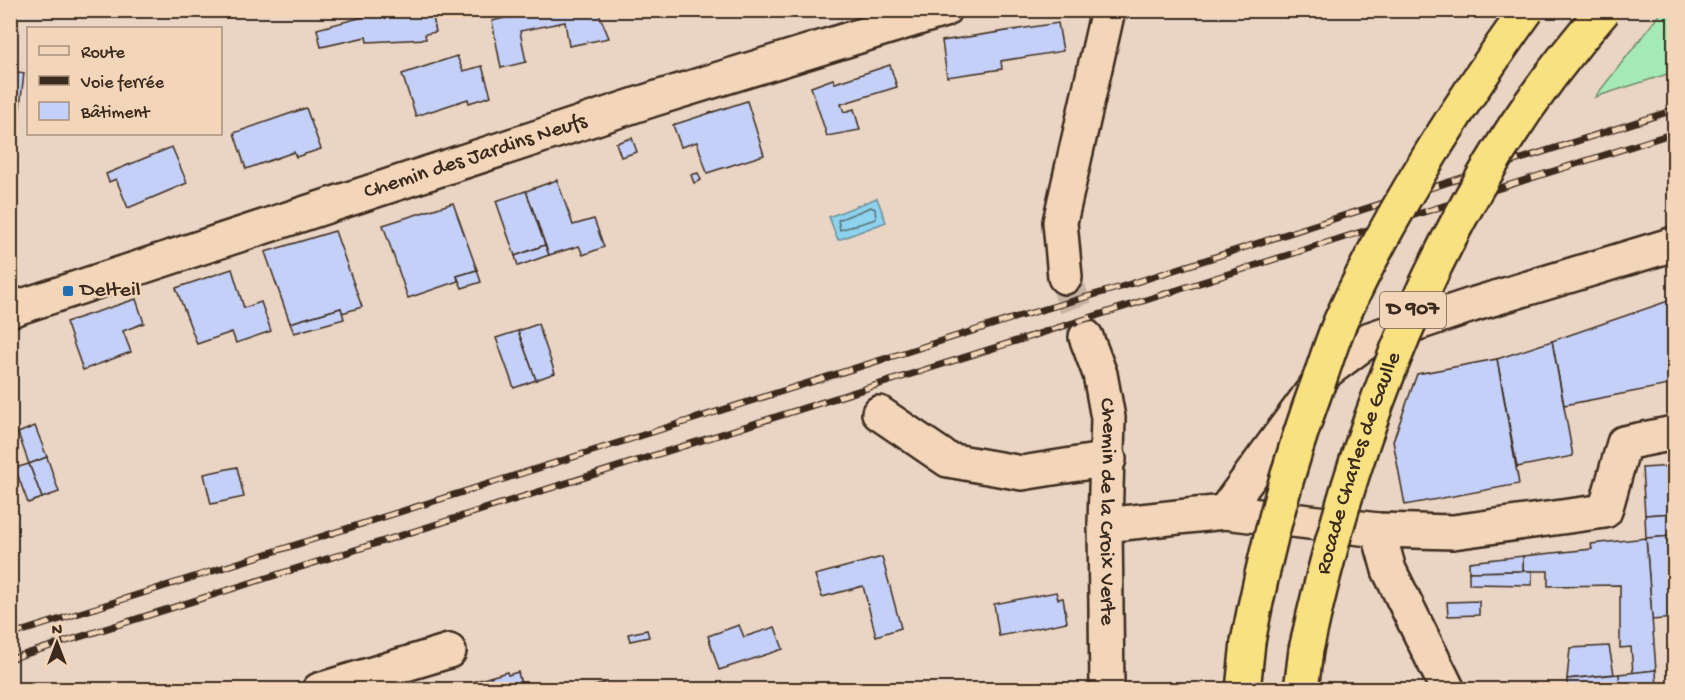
<svg xmlns="http://www.w3.org/2000/svg" width="1685" height="700" font-family="'Gochi Hand',sans-serif">
<rect width="100%" height="100%" fill="#ead5c5"/>
<filter id="ink" filterUnits="userSpaceOnUse"><feTurbulence type="fractalNoise" baseFrequency=".0167" numOctaves="2"/><feDisplacementMap in="SourceGraphic" scale="12" xChannelSelector="R" yChannelSelector="G"/><feConvolveMatrix kernelMatrix="1 2 1 2 8 2 1 2 1" color-interpolation-filters="sRGB"/></filter>
<g filter="url(#ink)">
<!-- green -->
<polygon fill="#a5eab6" stroke="#708a6a" stroke-width="1.5" points="1663,10 1674,11 1674,72 1595,97"/>
<!-- water -->
<polygon fill="#8dd3ee" stroke="#6c8f9b" stroke-width="1.5" points="877,198 886,222 838,240 829,217"/>
<g fill="none" stroke-linecap="round" stroke-linejoin="round">
<!-- shore -->
<polygon stroke="#5c6e71" stroke-width="1.5" points="871,207 875,209 876,219 840,230 838,220"/>
</g>
<!-- building -->
<g fill="#c4d0f7" stroke="#3b2a1e" stroke-width="1.5">
<polygon points="538,10 594,10 595,14 599,14 609,38 569,46 565,22 520,31 526,62 501,68 492,21"/>
<polygon points="432,12 436,32 425,34 426,39 367,42 366,37 321,47 317,29 363,17"/>
<polygon points="1058,23 1063,51 1001,61 1002,69 947,77 942,41"/>
<polygon points="457,56 463,71 482,66 491,96 469,103 468,99 416,116 402,74"/>
<polygon points="890,65 897,87 841,104 844,112 854,109 860,130 827,136 811,87 833,79 835,83"/>
<polygon points="10,71 24,73 17,132 10,131"/>
<polygon points="747,101 764,155 707,173 697,142 681,147 673,125"/>
<polygon points="306,108 321,149 296,157 294,152 246,169 234,133"/>
<polygon points="632,138 637,152 621,157 616,143"/>
<polygon points="172,147 187,183 128,208 116,179 109,182 106,174"/>
<polygon points="698,173 701,180 694,183 691,175"/>
<polygon points="557,180 573,225 594,219 604,247 583,255 579,246 549,255 526,191"/>
<polygon points="526,191 545,245 515,256 496,201"/>
<polygon points="453,203 477,270 457,276 458,281 408,298 383,225"/>
<polygon points="335,231 362,307 342,313 341,308 290,323 265,252"/>
<polygon points="545,245 549,255 518,266 515,256"/>
<polygon points="232,269 244,308 261,302 271,331 236,343 232,332 197,344 176,288"/>
<polygon points="477,270 481,282 462,288 457,276"/>
<polygon points="136,299 144,323 123,331 131,352 83,370 66,322"/>
<polygon points="1674,299 1674,384 1564,405 1552,341"/>
<polygon points="341,308 344,319 294,333 290,323"/>
<polygon points="538,324 555,373 536,380 518,331"/>
<polygon points="518,331 536,380 514,388 496,338"/>
<polygon points="1552,341 1573,456 1517,467 1497,359"/>
<polygon points="1497,359 1519,484 1405,505 1393,441 1417,374"/>
<polygon points="35,426 47,457 29,464 18,433"/>
<polygon points="47,457 59,492 42,498 29,464"/>
<polygon points="29,464 42,498 28,503 15,468"/>
<polygon points="1674,466 1674,513 1645,515 1642,468"/>
<polygon points="237,467 244,497 211,504 204,474"/>
<polygon points="1674,513 1674,536 1646,538 1645,515"/>
<polygon points="1674,536 1674,618 1652,620 1646,538"/>
<polygon points="1646,538 1656,670 1633,673 1631,647 1620,648 1620,585 1548,586 1548,571 1523,571 1523,556 1592,549 1591,544"/>
<polygon points="1523,556 1523,571 1469,572 1469,562"/>
<polygon points="882,557 901,628 876,636 863,586 822,597 815,575"/>
<polygon points="1523,571 1532,571 1532,585 1469,584 1469,572"/>
<polygon points="1056,592 1058,599 1063,598 1067,622 999,636 994,604"/>
<polygon points="1479,601 1479,615 1448,616 1447,602"/>
<polygon points="739,625 744,637 775,627 783,649 719,670 708,636"/>
<polygon points="647,630 649,637 630,641 628,634"/>
<polygon points="1609,646 1614,674 1567,679 1570,648"/>
<polygon points="1656,670 1657,690 1620,690 1619,674"/>
<polygon points="507,672 508,675 518,672 521,684 511,687 512,690 445,690"/>
<polygon points="1619,674 1620,690 1567,690 1567,679"/>
<polygon points="604,683 606,690 584,690"/>
</g>
<g fill="none" stroke-linecap="round" stroke-linejoin="round">
<!-- minor-tunnel -->
<polyline stroke="#c7b3a4" stroke-width="33" stroke-dasharray="33 16" stroke-linecap="butt" points="1065,277 1086,337"/>
<!-- minor casing -->
<g stroke="#3b2a1e" stroke-width="38">
<g id="minor">
<polyline points="1065,277 1060,222 1108,10"/>
<path id="s1" d="M 10,310 L 654,99 L 944,10"/>
<path id="s2" d="M 1086,337 L 1100,374 L 1108,418 L 1105,525 L 1107,690"/>
<polyline points="879,413 948,460 1022,473 1109,459"/>
<polyline points="1224,512 1327,371 1370,339 1472,305 1674,244"/>
<polyline points="1105,525 1224,512 1378,530 1453,532 1605,511 1624,443 1674,433"/>
<polyline points="1378,530 1389,570 1448,690"/>
<polyline points="319,690 449,651"/>
</g>
</g>
<!-- highway casing -->
<g stroke="#3b2a1e" stroke-width="38">
<g id="highway">
<polyline points="1243,690 1248,642"/>
<polyline points="1301,690 1306,650"/>
</g>
</g>
<!-- minor -->
<use href="#minor" stroke="#f3d6b9" stroke-width="33"/>
<!-- highway -->
<use href="#highway" stroke="#f9e181" stroke-width="33"/>
<!-- rail casing -->
<g stroke="#3b2a1e" stroke-width="7">
<g id="rail">
<polyline points="10,635 1017,317 1121,287 1674,110"/>
<polyline points="10,659 1674,133"/>
</g>
</g>
<!-- rail -->
<use href="#rail" stroke="#f3d6b9" stroke-width="4.5" stroke-dasharray="14" stroke-linecap="butt"/>
<!-- highway-bridge casing -->
<g stroke="#3b2a1e" stroke-width="38" stroke-linecap="butt">
<g id="highway-bridge">
<path d="M 1248,642 C 1265,552 1288,464 1320,378 C 1327,358 1333,338 1342,318 C 1391,210 1458,106 1527,10"/>
<path id="s3" d="M 1306,650 C 1356,418 1446,189 1604,10"/>
</g>
</g>
<!-- highway-bridge -->
<use href="#highway-bridge" stroke="#f9e181" stroke-width="33"/>
</g>
</g>
<!-- markers -->
<rect fill="#1f6fb2" stroke="#f3d6b9" stroke-width="2" x="62" y="285" width="12" height="12" rx="3"/>
<g text-anchor="middle" dominant-baseline="central" stroke-width="5" stroke-linejoin="round" paint-order="stroke">
<!-- shield labels -->
<rect fill="#f3d6b9" stroke="#725e4c" stroke-width="1.5" x="1380" y="292" width="66" height="36" rx="4.5"/>
<g font-size="21" font-weight="bold" fill="#3b2a1e">
<text x="1413" y="310">D 907</text>
</g>
<!-- street labels -->
<g font-size="22" fill="#3b2a1e" stroke="#f3d6b9">
<text stroke="none"><textPath href="#s1" startOffset="490">Chemin des Jardins Neufs</textPath></text>
<text stroke="none"><textPath href="#s3" startOffset="194">Rocade Charles de Gaulle</textPath></text>
<text stroke="none"><textPath href="#s2" startOffset="178">Chemin de la Croix Verte</textPath></text>
</g>
<!-- poi labels -->
<g font-size="22" fill="#3b2a1e" stroke="#f3d6b9" text-anchor="start">
<text x="80" y="291">Delteil</text>
</g>
</g>
<!-- margin -->
<rect width="1685" height="700" fill="none" stroke="#f3d6b9" stroke-width="36"/>
<rect x="18" y="18" width="1649" height="664" fill="none" stroke="#3b2a1e" stroke-width="2" filter="url(#ink)"/>
<!-- legend -->
<rect x="27" y="27" width="195" height="108" fill="#f3d6b9" stroke="#a9917b" stroke-width="1.5"/>
<rect x="39" y="46" width="30" height="9" fill="#f3d6b9" stroke="#a9917b" stroke-width="1.5"/>
<text x="81" y="57" font-size="18" fill="#3b2a1e">Route</text>
<rect x="39" y="76" width="30" height="9" fill="#3b2a1e" stroke="#a9917b" stroke-width="1.5"/>
<text x="81" y="87" font-size="18" fill="#3b2a1e">Voie ferrée</text>
<rect x="39" y="102" width="30" height="18" fill="#c4d0f7" stroke="#a9917b" stroke-width="1.5"/>
<text x="81" y="117" font-size="18" fill="#3b2a1e">Bâtiment</text>
<!-- north arrow -->
<g transform="translate(57 643)" stroke="#f3d6b9" stroke-width="4.5" paint-order="stroke">
<path d="M0-4.5L10 22L0 15L-10 22Z" fill="#3b2a1e"/>
<text y="-9" font-size="16" font-weight="bold" text-anchor="middle" fill="#3b2a1e">N</text>
</g>
</svg>
